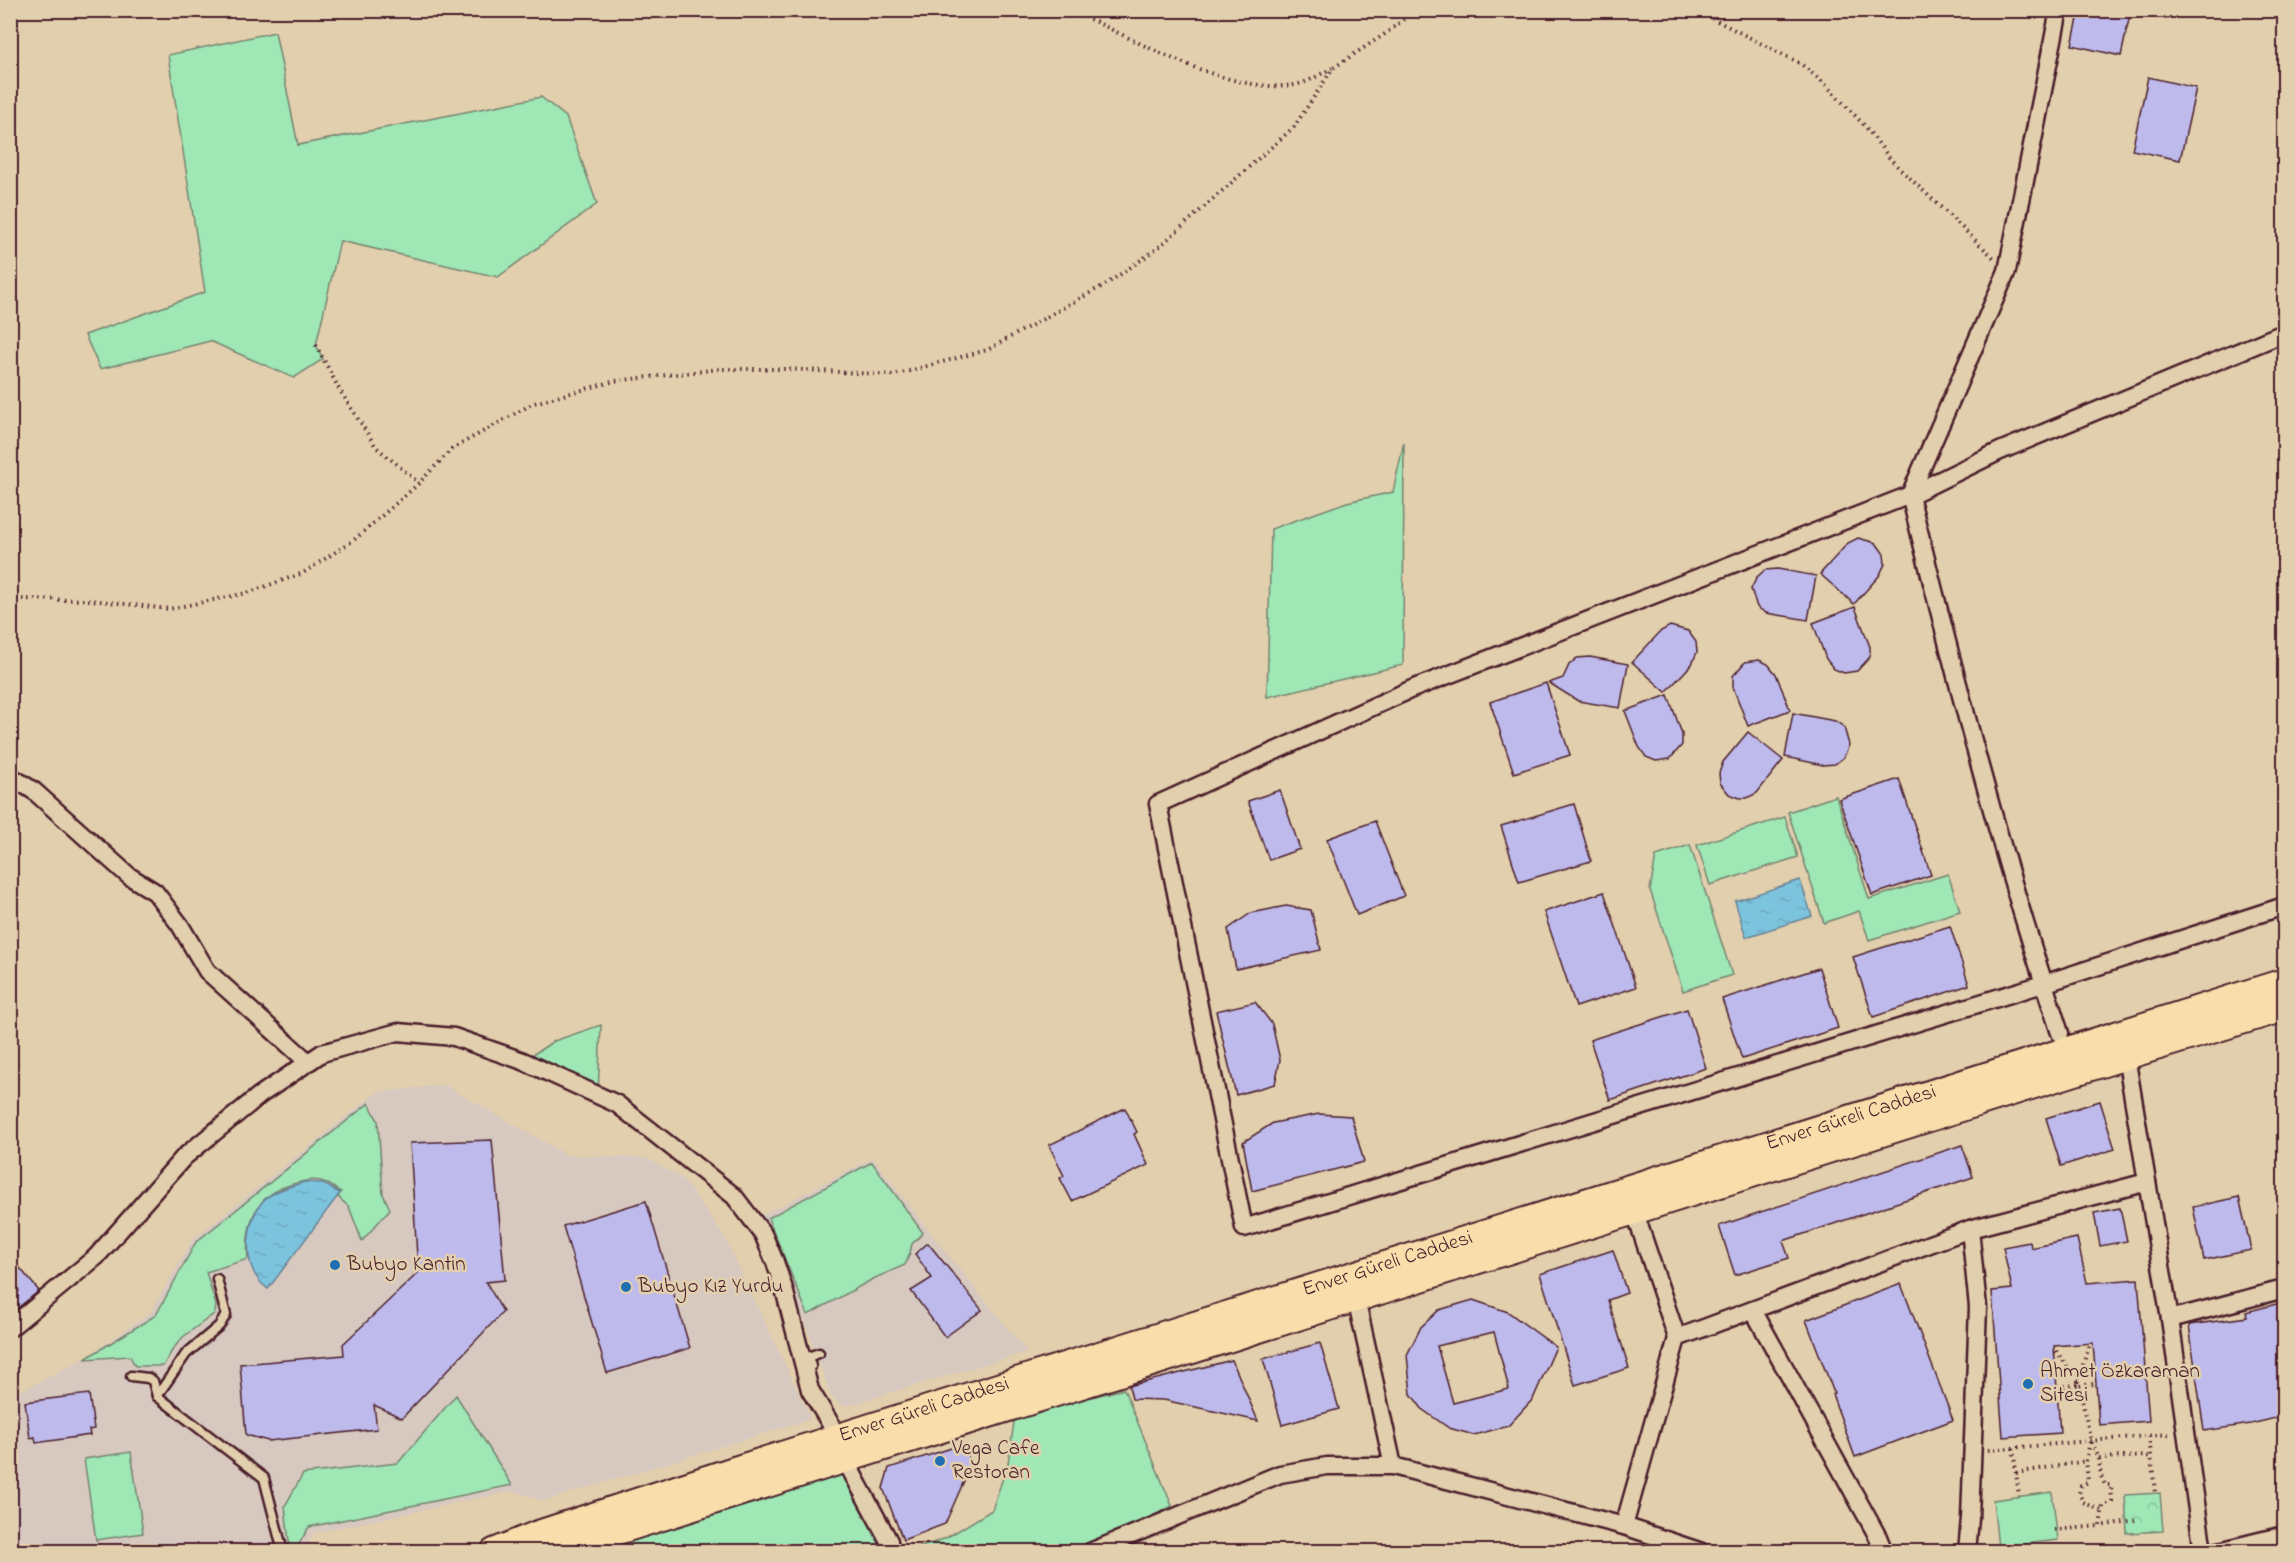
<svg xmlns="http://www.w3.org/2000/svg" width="2295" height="1562" font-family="'Indie Flower',sans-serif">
<defs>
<pattern id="park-crowns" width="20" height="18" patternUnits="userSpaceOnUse" patternTransform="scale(1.5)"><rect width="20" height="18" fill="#9fe7b5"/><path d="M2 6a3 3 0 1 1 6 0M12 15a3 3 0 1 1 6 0" fill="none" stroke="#8ac69c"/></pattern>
<pattern id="water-ripples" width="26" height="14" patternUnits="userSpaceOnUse" patternTransform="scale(1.5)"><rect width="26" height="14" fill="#7cc4dd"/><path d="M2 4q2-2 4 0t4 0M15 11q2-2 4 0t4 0" fill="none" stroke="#6da8be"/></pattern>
</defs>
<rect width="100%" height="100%" fill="#e2cfad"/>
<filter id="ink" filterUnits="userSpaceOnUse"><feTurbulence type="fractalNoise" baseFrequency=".0167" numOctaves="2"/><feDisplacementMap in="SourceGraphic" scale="12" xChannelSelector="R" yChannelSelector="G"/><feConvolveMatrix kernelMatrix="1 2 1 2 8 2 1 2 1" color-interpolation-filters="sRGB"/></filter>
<g filter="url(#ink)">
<!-- built -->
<g fill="#d7c9c0">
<polygon points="445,1085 567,1155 647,1158 684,1180 724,1236 811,1419 544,1501 513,1491 314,1533 304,1551 49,1552 11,1541 10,1409 14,1395 90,1355 151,1312 193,1239 377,1092"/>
<polygon points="873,1158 929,1231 1027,1352 846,1406 838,1403 831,1396 801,1312 762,1215"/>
</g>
<!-- grass -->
<g fill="#9fe7b5" stroke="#748370" stroke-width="1.5">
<polygon points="275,32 298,145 541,97 566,117 597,204 498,277 340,241 316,345 323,359 294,378 210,341 100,369 85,335 205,292 168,55"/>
<polygon points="1404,442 1403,665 1267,697 1271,529 1347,502 1393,492"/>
<polygon points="1836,796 1869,899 1948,874 1960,911 1869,940 1859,911 1824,923 1788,812"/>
<polygon points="1785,817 1798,857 1710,885 1697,845"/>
<polygon points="1690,845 1732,975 1683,991 1650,890 1656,856"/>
<polygon points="601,1025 598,1095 523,1061 554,1041"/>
<path d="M 369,1103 L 378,1121 L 383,1194 L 390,1209 L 362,1241 L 349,1207 L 338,1197 L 341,1192 C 335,1189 328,1183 321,1181 C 312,1179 302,1181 293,1184 C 255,1194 245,1223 248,1259 L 206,1272 L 216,1305 L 215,1313 L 183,1337 L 173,1349 L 163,1366 L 135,1366 L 130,1356 L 85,1359 L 156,1315 L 196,1242 Z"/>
<polygon points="872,1162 923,1233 912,1244 910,1253 905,1265 873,1279 808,1315 768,1218"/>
<polygon points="1124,1389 1172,1506 1083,1551 908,1552 946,1538 992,1510 1008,1463 1015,1416"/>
<polygon points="456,1395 512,1485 309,1527 295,1551 290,1551 285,1506 303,1474 398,1463"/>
<polygon points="131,1452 143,1533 96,1540 84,1459"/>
<polygon points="850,1469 890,1552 594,1552"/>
<polygon points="2052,1492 2058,1540 1998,1547 1993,1500"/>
</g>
<!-- park -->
<polygon fill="url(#park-crowns)" stroke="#748370" stroke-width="1.5" points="2160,1493 2163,1531 2127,1533 2125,1495"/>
<!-- water -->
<g fill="url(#water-ripples)" stroke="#688296" stroke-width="1.5">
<polygon points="1800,880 1812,916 1746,937 1735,901"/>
<path d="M 304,1182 L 322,1183 L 340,1193 L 268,1289 C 265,1286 260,1283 258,1279 C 242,1258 247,1217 265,1199 C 275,1190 292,1186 304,1182 Z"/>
</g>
<!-- building -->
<g fill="#bebaec" stroke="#4a1f2b" stroke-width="1.5" fill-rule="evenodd">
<polygon points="2080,10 2131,10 2121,56 2072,45"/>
<polygon points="2148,77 2196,88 2180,160 2132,150"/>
<polygon points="1858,538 1876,543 1884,554 1885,564 1879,576 1854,604 1820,574 1848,543"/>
<polygon points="1778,569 1816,576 1808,620 1766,613 1757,607 1751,589 1757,577 1765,570"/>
<polygon points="1855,607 1870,647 1870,657 1857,671 1844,673 1834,669 1826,659 1813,623"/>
<polygon points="1670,626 1688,631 1696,642 1697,652 1692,664 1666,692 1632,662 1661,631"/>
<polygon points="1590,657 1628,664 1620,708 1578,701 1549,683 1563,678 1569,665 1577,658"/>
<polygon points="1759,660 1768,664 1776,674 1790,710 1748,726 1733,687 1733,676 1745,662"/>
<polygon points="1546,683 1570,755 1514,773 1490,702"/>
<polygon points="1668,695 1682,734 1682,745 1670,759 1656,761 1646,757 1639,747 1625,711"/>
<polygon points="1793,713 1835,721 1844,727 1849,745 1844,757 1835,764 1823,765 1785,757"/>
<polygon points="1748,732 1783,760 1757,793 1747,798 1740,798 1729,794 1720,783 1719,773 1723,762"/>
<polygon points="1899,779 1931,875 1872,895 1839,799"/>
<polygon points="1280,790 1300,849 1269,860 1248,801"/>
<polygon points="1574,804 1591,861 1519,882 1501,826"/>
<polygon points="1375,821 1404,896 1357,915 1327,839"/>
<polygon points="1604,892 1636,987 1576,1007 1544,912"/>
<polygon points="1286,906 1311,910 1321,950 1236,969 1228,929 1251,913"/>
<polygon points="1950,926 1969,985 1873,1017 1853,957"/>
<polygon points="1819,968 1838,1028 1742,1059 1722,999"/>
<polygon points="1255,1002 1272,1024 1280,1060 1275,1084 1236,1095 1216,1011"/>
<polygon points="1687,1009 1706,1068 1610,1100 1590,1040"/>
<polygon points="2100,1101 2115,1149 2061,1166 2046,1118"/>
<polygon points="1125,1108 1137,1132 1134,1134 1148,1165 1072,1201 1060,1178 1064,1176 1049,1145"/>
<polygon points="1319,1114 1351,1116 1364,1162 1252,1191 1243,1142 1273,1123"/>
<polygon points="492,1140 505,1280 486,1282 503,1312 402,1418 374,1405 377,1429 268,1441 246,1435 240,1364 344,1355 343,1344 418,1273 410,1143"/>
<polygon points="1962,1145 1973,1177 1783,1241 1789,1258 1735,1275 1719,1226"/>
<polygon points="2239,1197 2251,1250 2204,1260 2193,1207"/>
<polygon points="646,1201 690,1348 607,1373 563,1226"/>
<polygon points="2120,1208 2127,1241 2100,1246 2094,1213"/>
<polygon points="2077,1238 2087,1283 2138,1279 2149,1421 2099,1425 2093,1343 2054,1346 2060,1433 2003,1437 1992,1291 2012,1289 2003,1247 2030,1242 2031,1248"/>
<polygon points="928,1243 982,1310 945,1337 911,1291 932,1278 915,1254"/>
<polygon points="1613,1250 1627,1293 1608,1300 1629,1368 1575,1385 1540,1274"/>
<polygon points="10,1256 39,1291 10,1314 10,1285 17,1293 19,1291 10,1280"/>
<polygon points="1901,1284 1953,1420 1855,1457 1832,1394 1834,1393 1806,1320"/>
<path d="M 1473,1300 L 1508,1312 L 1556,1347 L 1533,1399 L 1508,1426 L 1474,1435 L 1449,1428 L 1423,1410 L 1411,1394 L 1407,1355 L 1421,1327 L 1439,1310 ZM 1494,1332 L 1509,1389 L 1453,1403 L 1437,1346 Z"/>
<polygon points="2284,1302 2284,1416 2251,1424 2204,1431 2189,1325 2247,1317 2246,1312"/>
<polygon points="1320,1343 1339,1409 1282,1425 1263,1359"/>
<polygon points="1232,1360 1258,1421 1164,1400 1132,1399 1129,1386"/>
<polygon points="89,1394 94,1429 89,1430 90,1435 36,1443 35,1437 30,1438 25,1402"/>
<polygon points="964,1444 971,1465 945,1524 903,1540 883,1488 889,1468"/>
</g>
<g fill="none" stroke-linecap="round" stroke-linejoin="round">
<!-- lane casing -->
<g stroke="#4a1f2b" stroke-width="13">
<g id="lane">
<polyline points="217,1279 226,1315 219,1326 186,1354 157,1396 264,1478 283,1552"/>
<polyline points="811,1366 808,1357 819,1353"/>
<polyline points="131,1376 148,1378 153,1381 157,1396"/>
</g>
</g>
<!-- street casing -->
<g stroke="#4a1f2b" stroke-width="21">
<g id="street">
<polyline points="2059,10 2007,271 1910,495 1412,689 1158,804 1244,1228 2043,984 2284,906"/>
<polyline points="10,776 34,791 129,876 155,892 180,925 207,971 308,1062"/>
<path d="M 2060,1033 C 2001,856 1955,676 1910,495 L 2000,451 L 2284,333"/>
<polyline points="2126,1056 2170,1319 2203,1552"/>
<polyline points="1638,1222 1677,1338 1624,1526 1702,1552"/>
<polyline points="1970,1229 2147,1182"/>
<polyline points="1356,1298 1393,1466"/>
<polyline points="1753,1310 1878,1537 1884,1552"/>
<polyline points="2170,1319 2284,1289"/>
<polyline points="10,1328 96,1257 184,1157 260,1095 322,1053 398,1032 454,1037 523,1061 617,1104 734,1196 763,1234 775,1262 784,1289 810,1390 830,1423 844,1458 889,1541 890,1552"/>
<polyline points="1677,1338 1970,1229 1978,1307 1970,1518 1967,1552"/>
<polyline points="1090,1552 1280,1474 1327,1466 1393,1466 1624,1526"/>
<polyline points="2215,1552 2284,1535"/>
</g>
</g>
<!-- primary casing -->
<g stroke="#4a1f2b" stroke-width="30">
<g id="primary">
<path id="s1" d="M 494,1552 L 538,1534 L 731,1471 L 2284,982"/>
<polyline points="551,1552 2126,1056 2284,1008"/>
</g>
</g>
<!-- path -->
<g stroke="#4a1f2b" stroke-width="4" stroke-dasharray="1.5 4.5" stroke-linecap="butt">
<path d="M 1075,10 L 1077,13 C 1136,40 1229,95 1294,85 C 1307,83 1321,74 1332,68"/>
<polyline points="1696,10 1801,64 1824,83 1865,126 1891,160 1994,258"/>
<polyline points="316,345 339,389 376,447 419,483"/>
<polyline points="10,599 91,600 169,609 247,593 303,573 354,540 416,486 452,449 534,403 615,381 720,369 787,369 894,375 987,350 1108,283 1158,248 1294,127 1333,68 1385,34 1416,10"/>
<polyline points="2056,1351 2078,1381 2090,1343"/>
<polyline points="2093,1384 2079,1386 2091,1441 2099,1458 2101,1476 2105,1485 2111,1485 2112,1501 2103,1506 2100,1526 2135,1520"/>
<polyline points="2064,1386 2079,1385"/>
<polyline points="2149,1436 2155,1493"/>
<polyline points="2090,1442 2086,1461 2088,1482 2081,1486 2079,1493 2083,1502 2102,1511"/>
<polyline points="2013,1448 2019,1496"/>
<polyline points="1988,1450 2169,1434"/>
<polyline points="2099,1458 2152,1456"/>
<polyline points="2016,1473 2086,1461"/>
<polyline points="2054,1530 2100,1526"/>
<polyline points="463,1552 474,1547"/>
</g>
<!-- lane -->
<use href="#lane" stroke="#e2cfad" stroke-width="8"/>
<!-- street -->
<use href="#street" stroke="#e2cfad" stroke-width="16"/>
<!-- primary -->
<use href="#primary" stroke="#f9deab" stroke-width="26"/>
</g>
</g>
<!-- markers -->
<g fill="#1f6fb2" stroke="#e2cfad" stroke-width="2">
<circle cx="335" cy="1265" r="6"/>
<circle cx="626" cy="1287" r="6"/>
<circle cx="2028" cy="1384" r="6"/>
<circle cx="940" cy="1461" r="6"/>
</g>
<g text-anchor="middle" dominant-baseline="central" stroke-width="5" stroke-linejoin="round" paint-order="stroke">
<!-- street labels -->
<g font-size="21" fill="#4a1f2b" stroke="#e2cfad">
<text stroke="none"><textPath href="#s1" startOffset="1425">Enver Güreli Caddesi</textPath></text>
<text stroke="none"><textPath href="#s1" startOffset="939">Enver Güreli Caddesi</textPath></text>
<text stroke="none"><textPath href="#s1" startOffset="453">Enver Güreli Caddesi</textPath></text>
</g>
<!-- poi labels -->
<g font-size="21" fill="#4a1f2b" stroke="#e2cfad" text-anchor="start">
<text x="347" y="1265">Bubyo Kantin</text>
<text x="638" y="1287">Bubyo Kız Yurdu</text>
<text x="2040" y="1372">Ahmet Özkaraman<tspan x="2040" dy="24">Sitesi</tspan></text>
<text x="952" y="1449">Vega Cafe<tspan x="952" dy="24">Restoran</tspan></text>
</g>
</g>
<!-- margin -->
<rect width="2295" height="1562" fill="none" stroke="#e2cfad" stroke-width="36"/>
<rect x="18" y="18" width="2259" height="1526" fill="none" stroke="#4a1f2b" stroke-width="2" filter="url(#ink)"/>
</svg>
